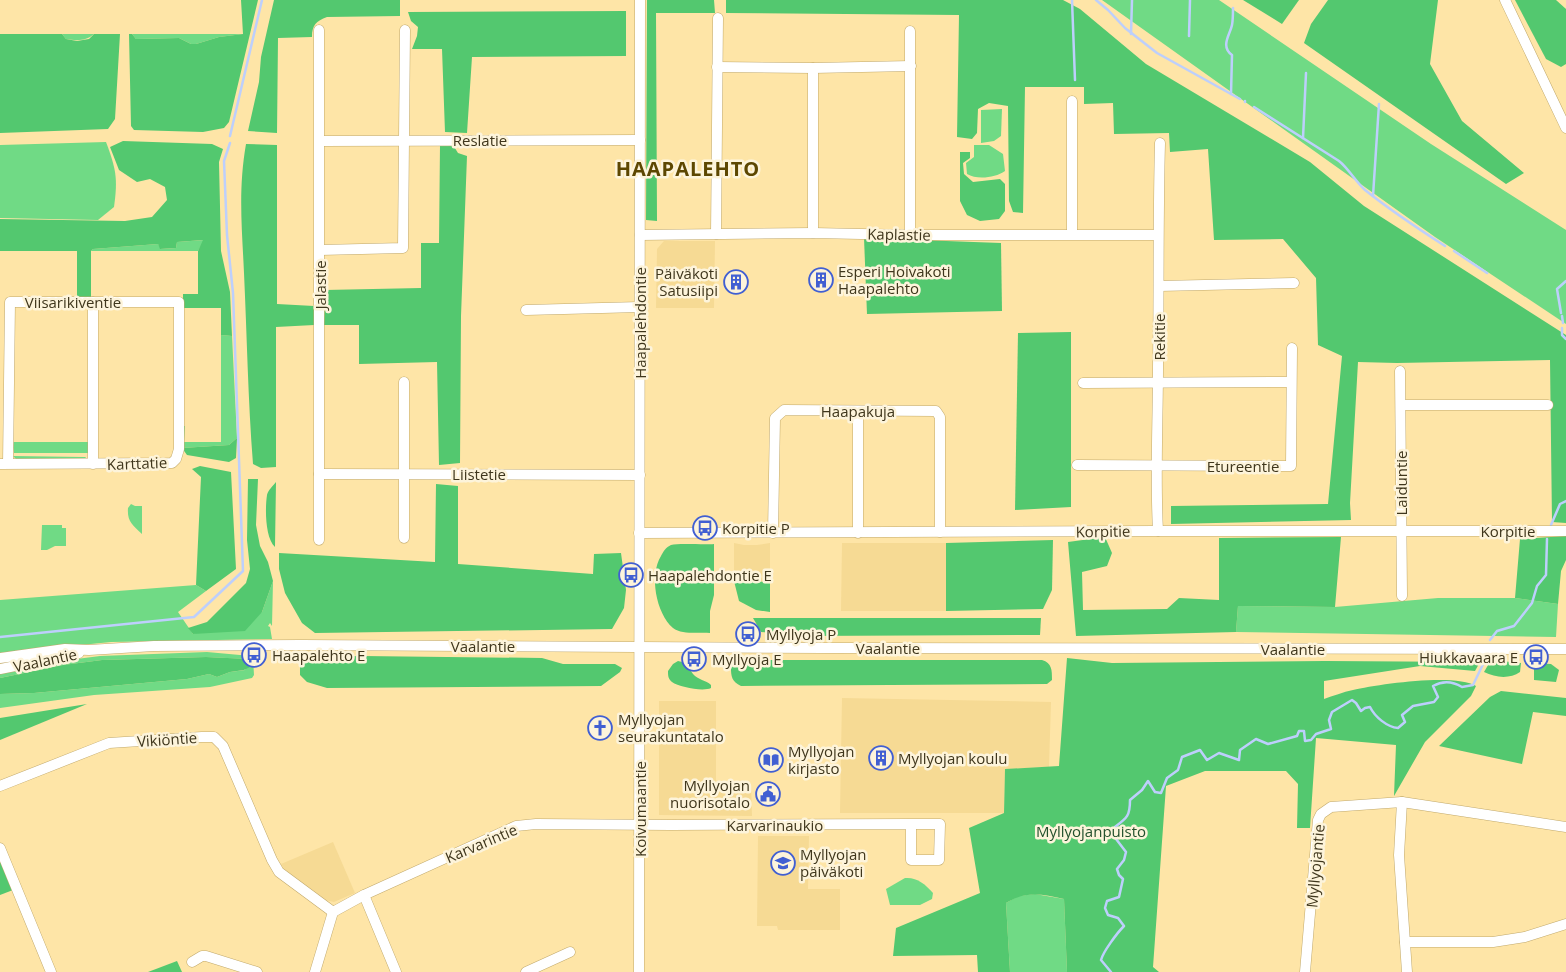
<svg xmlns="http://www.w3.org/2000/svg" width="1566" height="972" font-family="'Open Sans',sans-serif">
<rect width="100%" height="100%" fill="#fee5a7"/>
<!-- built -->
<g fill="#f6da94">
<polygon points="664,241 715,241 714,308 656,308 657,249"/>
<polygon points="734,543 744,545 757,545 770,543 770,582 734,581"/>
<polygon points="842,543 946,543 946,611 841,611"/>
<polygon points="842,698 1051,702 1049,767 1005,769 1004,813 840,813"/>
<polygon points="659,701 716,701 716,782 751,783 752,816 659,815"/>
<polygon points="758,836 809,836 808,889 840,889 840,930 778,930 777,926 757,926"/>
<polygon points="333,842 355,893 334,902 325,900 284,869 281,864"/>
</g>
<!-- green -->
<g fill="#70da85">
<polygon points="1102,0 1219,0 1431,144 1566,230 1566,324 1435,237"/>
<path d="M 62,34 L 94,34 C 86,41 77,41 66,39 Z"/>
<polygon points="132,34 243,34 219,37 196,44 191,44 179,38 136,39"/>
<polygon points="1002,109 1001,136 994,141 981,143 981,110"/>
<path d="M 106,142 C 116,169 118,178 114,207 L 98,220 L 0,218 L 0,145 Z"/>
<path d="M 974,145 L 989,145 L 1003,154 L 1005,171 C 995,178 977,180 967,174 L 966,163 L 974,157 Z"/>
<polygon points="204,240 198,251 91,251 93,249 158,244 161,249 176,248 177,242"/>
<polygon points="221,335 232,336 237,438 229,445 182,448 182,426 185,426 184,442 221,442"/>
<polygon points="12,442 89,442 88,453 14,453"/>
<polygon points="13,456 84,457 86,457 84,460 17,460"/>
<path d="M 131,504 L 135,506 L 142,506 L 142,534 C 132,525 127,521 128,508 Z"/>
<polygon points="42,525 62,525 62,528 66,528 66,546 55,546 47,550 41,550"/>
<polygon points="273,581 272,626 270,623 268,626 270,627 272,639 111,642 0,653 0,600 196,585 206,591 178,612 193,634 262,612"/>
<polygon points="1438,598 1515,598 1558,604 1556,637 1236,632 1238,606 1335,607"/>
<polygon points="207,652 251,656 253,658 254,675 252,678 210,687 94,695 0,708 0,694 34,693 187,679 209,674 217,677 230,672 245,670 248,659 206,657 102,660 63,665 0,678 0,673 61,661 100,656"/>
<path d="M 905,878 C 917,877 925,884 933,893 L 932,899 L 920,905 L 890,905 L 886,889 Z"/>
<polygon points="1035,894 1064,899 1067,972 1010,972 1006,903 1018,896"/>
</g>
<!-- forest -->
<g fill="#53c86f">
<polygon points="241,0 258,0 229,122 224,128 203,132 134,130 131,126 129,34 132,34 136,39 179,38 191,44 196,44 219,37 243,34"/>
<path d="M 274,0 L 400,0 L 400,16 L 327,17 C 316,21 312,25 312,37 L 278,38 L 277,133 L 248,131 L 259,82 L 261,57 Z"/>
<polygon points="647,0 714,0 715,13 656,13 657,221 646,220"/>
<polygon points="726,0 1063,0 1080,9 1146,64 1310,162 1364,206 1566,335 1566,523 1552,522 1550,360 1397,363 1358,362 1350,503 1351,520 1171,524 1171,506 1328,504 1342,356 1318,345 1316,278 1283,239 1214,240 1208,149 1170,152 1169,133 1114,134 1113,103 1084,104 1084,87 1025,87 1023,213 1013,212 1009,201 1008,106 989,103 978,109 977,133 972,139 957,137 959,15 726,13"/>
<polygon points="1243,0 1299,0 1282,24"/>
<polygon points="1328,0 1438,0 1430,64 1462,121 1524,173 1506,184 1304,43 1311,24"/>
<polygon points="1515,0 1556,0 1566,9 1566,64 1561,67 1546,59"/>
<polygon points="626,11 626,56 472,57 467,133 445,132 442,49 412,49 417,36 418,27 411,21 408,12"/>
<polygon points="0,34 62,34 66,39 77,41 89,39 94,34 120,34 115,119 108,129 0,133"/>
<polygon points="123,141 212,144 223,149 219,162 221,251 230,292 232,336 221,335 221,308 183,308 183,294 198,294 198,251 203,240 177,242 176,248 160,249 158,244 93,249 91,251 91,297 77,297 77,251 0,251 0,219 125,221 152,217 167,200 165,187 150,179 137,182 119,170 110,147"/>
<path d="M 246,144 L 277,145 L 277,304 L 314,306 L 314,325 L 276,327 L 276,467 L 261,468 L 253,464 C 248,400 247,337 244,273 C 242,228 238,190 246,144 Z"/>
<polygon points="440,145 453,145 458,153 467,156 461,316 460,463 439,465 437,362 359,364 359,325 324,325 325,290 421,288 421,243 439,243"/>
<polygon points="960,152 970,152 970,158 963,163 964,174 973,182 1000,179 1005,184 1005,211 999,219 980,221 967,215 960,201"/>
<polygon points="864,238 1001,243 1002,311 867,314"/>
<polygon points="1071,332 1071,507 1015,510 1018,333"/>
<polygon points="237,438 236,458 229,462 187,455 182,448 229,445"/>
<polygon points="200,466 231,472 236,569 206,591 196,585 201,477 192,469"/>
<polygon points="248,479 258,479 256,525 260,546 268,562 273,581 262,612 245,631 193,634 188,628 207,622 246,583 250,569 247,540"/>
<path d="M 276,482 L 275,546 L 275,547 C 265,538 265,508 267,495 C 268,490 273,486 276,482 Z"/>
<polygon points="436,484 458,486 458,564 593,574 594,554 621,553 626,590 624,608 612,629 315,633 302,623 285,593 279,569 279,553 435,562"/>
<polygon points="1566,536 1566,560 1561,571 1558,604 1515,598 1520,539"/>
<polygon points="1105,537 1112,553 1107,566 1082,572 1083,610 1167,609 1179,598 1219,600 1219,538 1341,537 1335,607 1238,606 1236,632 1076,636 1068,542"/>
<polygon points="1053,540 1052,590 1043,609 946,611 946,543"/>
<path d="M 714,544 L 714,595 L 710,611 L 710,633 C 699,632 682,635 673,628 C 656,613 649,575 661,556 C 663,552 666,547 671,545 C 679,543 704,545 714,544 Z"/>
<polygon points="734,581 770,582 770,612 756,610 739,601"/>
<polygon points="753,618 1041,618 1040,635 801,636 761,632"/>
<polygon points="362,656 542,658 563,664 615,664 622,668 620,672 601,686 327,688 307,682 300,675 300,660 315,657"/>
<polygon points="206,657 249,659 251,660 250,667 244,670 230,672 217,677 209,674 187,679 34,693 0,694 0,678 63,665 102,660"/>
<path d="M 1067,658 L 1112,663 L 1325,661 L 1480,662 L 1475,671 L 1420,666 L 1324,681 L 1324,699 C 1333,696 1343,692 1353,690 C 1378,684 1456,673 1476,686 L 1471,696 L 1425,742 L 1394,796 L 1396,745 L 1316,738 L 1310,828 L 1297,828 L 1298,784 L 1286,771 L 1205,771 L 1166,786 L 1153,967 L 1159,972 L 1067,972 L 1064,899 C 1041,894 1026,891 1006,903 L 1010,972 L 978,972 L 977,955 L 893,956 L 896,928 L 980,893 L 969,828 L 1004,813 L 1005,769 L 1059,766 Z"/>
<path d="M 734,660 L 1042,660 C 1052,663 1052,670 1052,680 L 1047,684 L 741,686 C 730,681 731,674 731,663 Z"/>
<path d="M 1491,660 L 1521,663 L 1520,672 C 1510,679 1496,678 1484,672 Z"/>
<path d="M 678,661 C 687,663 688,667 693,674 C 698,680 706,680 711,685 L 711,688 C 703,692 679,687 672,682 C 668,679 668,675 668,671 L 673,664 Z"/>
<polygon points="1534,663 1551,664 1559,670 1556,682 1534,680"/>
<polygon points="1501,691 1566,698 1566,716 1533,712 1522,764 1439,746 1490,697"/>
<polygon points="87,704 0,740 0,718"/>
<polygon points="0,858 13,890 0,895"/>
<polygon points="177,961 182,972 148,972"/>
</g>
<g fill="none" stroke-linecap="round" stroke-linejoin="round">
<!-- stream -->
<g stroke="#bdcffc" stroke-width="2.5">
<polyline points="1072,0 1075,80"/>
<polyline points="1096,0 1108,10 1125,28 1157,53 1240,99"/>
<polyline points="1131,34 1132,0"/>
<polyline points="1189,36 1190,0"/>
<path d="M 1231,94 L 1232,55 C 1220,46 1230,35 1232,25 C 1233,20 1233,14 1233,8"/>
<polyline points="1245,101 1245,102"/>
<path d="M 1254,107 L 1339,161 C 1349,169 1355,181 1365,190 C 1390,210 1417,228 1445,246"/>
<polyline points="230,136 262,0"/>
<polyline points="1303,138 1306,73"/>
<polyline points="1373,196 1379,104"/>
<polyline points="1454,251 1487,273"/>
<polyline points="1561,313 1557,289 1566,281"/>
<polyline points="1562,316 1563,323"/>
<polyline points="1562,328 1562,335 1566,339"/>
<polyline points="1551,525 1560,504 1566,501"/>
<polyline points="0,637 194,617 243,571 233,293 227,235 224,161 230,143"/>
<polyline points="1490,640 1497,631 1514,626 1532,603 1537,586 1546,575 1547,539"/>
<path d="M 1111,972 L 1101,960 C 1103,952 1117,933 1124,926 L 1118,918 L 1108,915 L 1105,908 L 1107,901 L 1119,897 L 1123,879 L 1119,875 L 1117,869 L 1124,860 L 1126,852 L 1113,835 L 1115,827 C 1127,818 1130,816 1130,800 L 1142,790 L 1148,781 L 1155,792 L 1161,793 L 1167,778 L 1178,770 L 1182,757 L 1200,750 L 1207,760 L 1219,753 L 1239,760 L 1240,750 L 1256,739 L 1268,744 L 1297,736 L 1299,731 L 1304,731 L 1305,741 L 1311,740 L 1316,734 L 1331,729 L 1329,720 L 1332,712 L 1352,700 L 1356,703 L 1361,711 L 1365,708 L 1370,707 C 1375,717 1387,727 1398,728 L 1405,722 L 1402,715 L 1413,706 L 1434,702 L 1438,697 L 1433,686 C 1442,681 1452,681 1462,687 L 1473,685 L 1487,656"/>
</g>
<!-- minor casing -->
<g stroke="#c1a96c" stroke-width="11">
<g id="minor">
<polyline points="1505,0 1566,128"/>
<polyline points="717,67 813,68 911,66"/>
<polyline points="813,68 813,233"/>
<polyline points="320,141 640,140"/>
<polyline points="716,234 718,18"/>
<polyline points="1072,234 1072,101"/>
<polyline points="640,235 813,233 910,235 1158,235"/>
<polyline points="910,235 910,31"/>
<polyline points="320,250 403,248 405,30"/>
<polyline points="1159,286 1294,283"/>
<polyline points="93,302 93,464"/>
<polyline points="526,310 640,307"/>
<polyline points="1400,371 1402,596"/>
<polyline points="1083,383 1291,382"/>
<polyline points="1401,405 1548,405"/>
<polyline points="858,411 858,533"/>
<polyline points="0,464 172,463 176,459 179,449 179,302 10,302 8,464"/>
<polyline points="1077,465 1291,466 1292,348"/>
<polyline points="319,474 640,475"/>
<path d="M 1158,531 C 1155,476 1158,422 1158,367 C 1159,292 1158,218 1160,143"/>
<polyline points="639,533 1158,531 1566,531"/>
<polyline points="773,533 775,418 784,410 936,411 940,417 940,532"/>
<polyline points="404,538 404,382"/>
<polyline points="319,540 319,30"/>
<polyline points="0,658 65,649 89,650 154,646 302,645 825,648 1566,649"/>
<polyline points="0,669 79,653"/>
<polyline points="0,786 109,743 202,737 214,737 223,746 272,860 279,872 333,912"/>
<polyline points="1402,802 1399,855 1407,972"/>
<polyline points="0,848 51,972"/>
<polyline points="364,895 396,972"/>
<polyline points="333,912 364,895 516,826 536,824 671,825 911,824 940,824 939,860 911,860 911,824"/>
<polyline points="1405,942 1493,942 1525,937 1566,924"/>
<polyline points="192,962 202,956 206,956 257,972"/>
<polyline points="315,972 333,912"/>
<polyline points="526,972 570,952"/>
<polyline points="639,972 640,0"/>
<polyline points="1305,972 1318,820 1321,814 1331,807 1402,802 1566,827"/>
</g>
</g>
<!-- minor -->
<use href="#minor" stroke="#fff" stroke-width="10"/>
</g>
<!-- icons -->
<defs>
<g id="building-ring" transform="scale(1.25)"><circle r="9.5" fill="#fdf4db" stroke="#415fd2" stroke-width="1.5"/><path d="M-4-6H4V6H1V3H-1V6H-4ZM-2.5-4.3h1.7v1.8h-1.7ZM.8-4.3h1.7v1.8H.8ZM-2.5-1h1.7V.8h-1.7ZM.8-1h1.7V.8H.8Z" fill="#415fd2"/></g>
<g id="bus-ring" transform="scale(1.25)"><circle r="9.5" fill="#fdf4db" stroke="#415fd2" stroke-width="1.5"/><path d="M-5-6H5V4H4V6H2V4H-2V6H-4V4H-5ZM-3.5-4V0h7V-4ZM-3.5 1.2v1.5H-2V1.2ZM2 1.2v1.5H3.5V1.2Z" fill="#415fd2"/></g>
<g id="church-ring" transform="scale(1.25)"><circle r="9.5" fill="#fdf4db" stroke="#415fd2" stroke-width="1.5"/><path d="M-1.2-6h2.4v3.5h3.3v2.4h-3.3V6h-2.4V-.1h-3.3v-2.4h3.3Z" fill="#415fd2"/></g>
<g id="library-ring" transform="scale(1.25)"><circle r="9.5" fill="#fdf4db" stroke="#415fd2" stroke-width="1.5"/><path d="M-6-4Q-3-5.5-.7-3.5V5Q-3 3-6 4ZM6-4Q3-5.5 .7-3.5V5Q3 3 6 4Z" fill="#415fd2"/></g>
<g id="civic-ring" transform="scale(1.25)"><circle r="9.5" fill="#fdf4db" stroke="#415fd2" stroke-width="1.5"/><path d="M-.6-6.5H3V-4.5H.6V-3L4-1V1h2V6H-6V1h2V-1L-.6-3ZM-1.2 2.5V6h2.4V2.5Z" fill="#415fd2"/></g>
<g id="school-ring" transform="scale(1.25)"><circle r="9.5" fill="#fdf4db" stroke="#415fd2" stroke-width="1.5"/><path d="M0-5L7-2L0 1L-7-2ZM-4 1L0 2.5L4 1V4Q0 6-4 4Z" fill="#415fd2"/></g>
</defs>
<g fill-rule="evenodd">
<use href="#building-ring" x="821" y="280"/>
<use href="#building-ring" x="736" y="282"/>
<use href="#bus-ring" x="705" y="528"/>
<use href="#bus-ring" x="631" y="575"/>
<use href="#bus-ring" x="748" y="634"/>
<use href="#bus-ring" x="254" y="655"/>
<use href="#bus-ring" x="1536" y="657"/>
<use href="#bus-ring" x="694" y="659"/>
<use href="#church-ring" x="600" y="728"/>
<use href="#building-ring" x="881" y="758"/>
<use href="#library-ring" x="771" y="760"/>
<use href="#civic-ring" x="768" y="794"/>
<use href="#school-ring" x="783" y="863"/>
</g>
<g text-anchor="middle" dominant-baseline="central" stroke-width="5" stroke-linejoin="round" paint-order="stroke">
<!-- street labels -->
<g font-size="15" fill="#3f361c" stroke="#fdf4db">
<text x="480" y="140">Reslatie</text>
<text transform="translate(899 234) rotate(1)">Kaplastie</text>
<text transform="translate(320 285) rotate(-90)">Jalastie</text>
<text x="73" y="302">Viisarikiventie</text>
<text transform="translate(640 323) rotate(-90)">Haapalehdontie</text>
<text transform="translate(1159 337) rotate(-90)">Rekitie</text>
<text x="858" y="411">Haapakuja</text>
<text transform="translate(137 463) rotate(-2)">Karttatie</text>
<text x="1243" y="466">Etureentie</text>
<text x="479" y="474">Liistetie</text>
<text transform="translate(1401 483) rotate(-90)">Laiduntie</text>
<text transform="translate(1103 531) rotate(-1)">Korpitie</text>
<text x="1508" y="531">Korpitie</text>
<text x="483" y="646">Vaalantie</text>
<text x="888" y="648">Vaalantie</text>
<text x="1293" y="649">Vaalantie</text>
<text transform="translate(45 660) rotate(-12)">Vaalantie</text>
<text transform="translate(167 739) rotate(-4)">Vikiöntie</text>
<text transform="translate(640 809) rotate(-90)">Koivumaantie</text>
<text x="775" y="825">Karvarinaukio</text>
<text transform="translate(481 843) rotate(-23)">Karvarintie</text>
<text transform="translate(1315 866) rotate(-85)">Myllyojantie</text>
</g>
<!-- poi labels -->
<g font-size="15" fill="#3f361c" stroke="#fdf4db" text-anchor="start">
<text x="838" y="271">Esperi Hoivakoti<tspan x="838" dy="17">Haapalehto</tspan></text>
<text x="718" y="273" text-anchor="end">Päiväkoti<tspan x="718" dy="17">Satusiipi</tspan></text>
<text x="722" y="528">Korpitie P</text>
<text x="648" y="575">Haapalehdontie E</text>
<text x="766" y="634">Myllyoja P</text>
<text x="272" y="655">Haapalehto E</text>
<text x="1518" y="657" text-anchor="end">Hiukkavaara E</text>
<text x="712" y="659">Myllyoja E</text>
<text x="618" y="719">Myllyojan<tspan x="618" dy="17">seurakuntatalo</tspan></text>
<text x="788" y="751">Myllyojan<tspan x="788" dy="17">kirjasto</tspan></text>
<text x="898" y="758">Myllyojan koulu</text>
<text x="750" y="785" text-anchor="end">Myllyojan<tspan x="750" dy="17">nuorisotalo</tspan></text>
<text x="800" y="854">Myllyojan<tspan x="800" dy="17">päiväkoti</tspan></text>
</g>
<!-- park labels -->
<g font-size="15" fill="#23512d" stroke="#fdf4db">
<text x="1091" y="831">Myllyojanpuisto</text>
</g>
<!-- district labels -->
<g font-size="20" font-weight="bold" letter-spacing="1" fill="#5d4701" stroke="#fdf4db">
<text x="688" y="168">HAAPALEHTO</text>
</g>
</g>
</svg>
